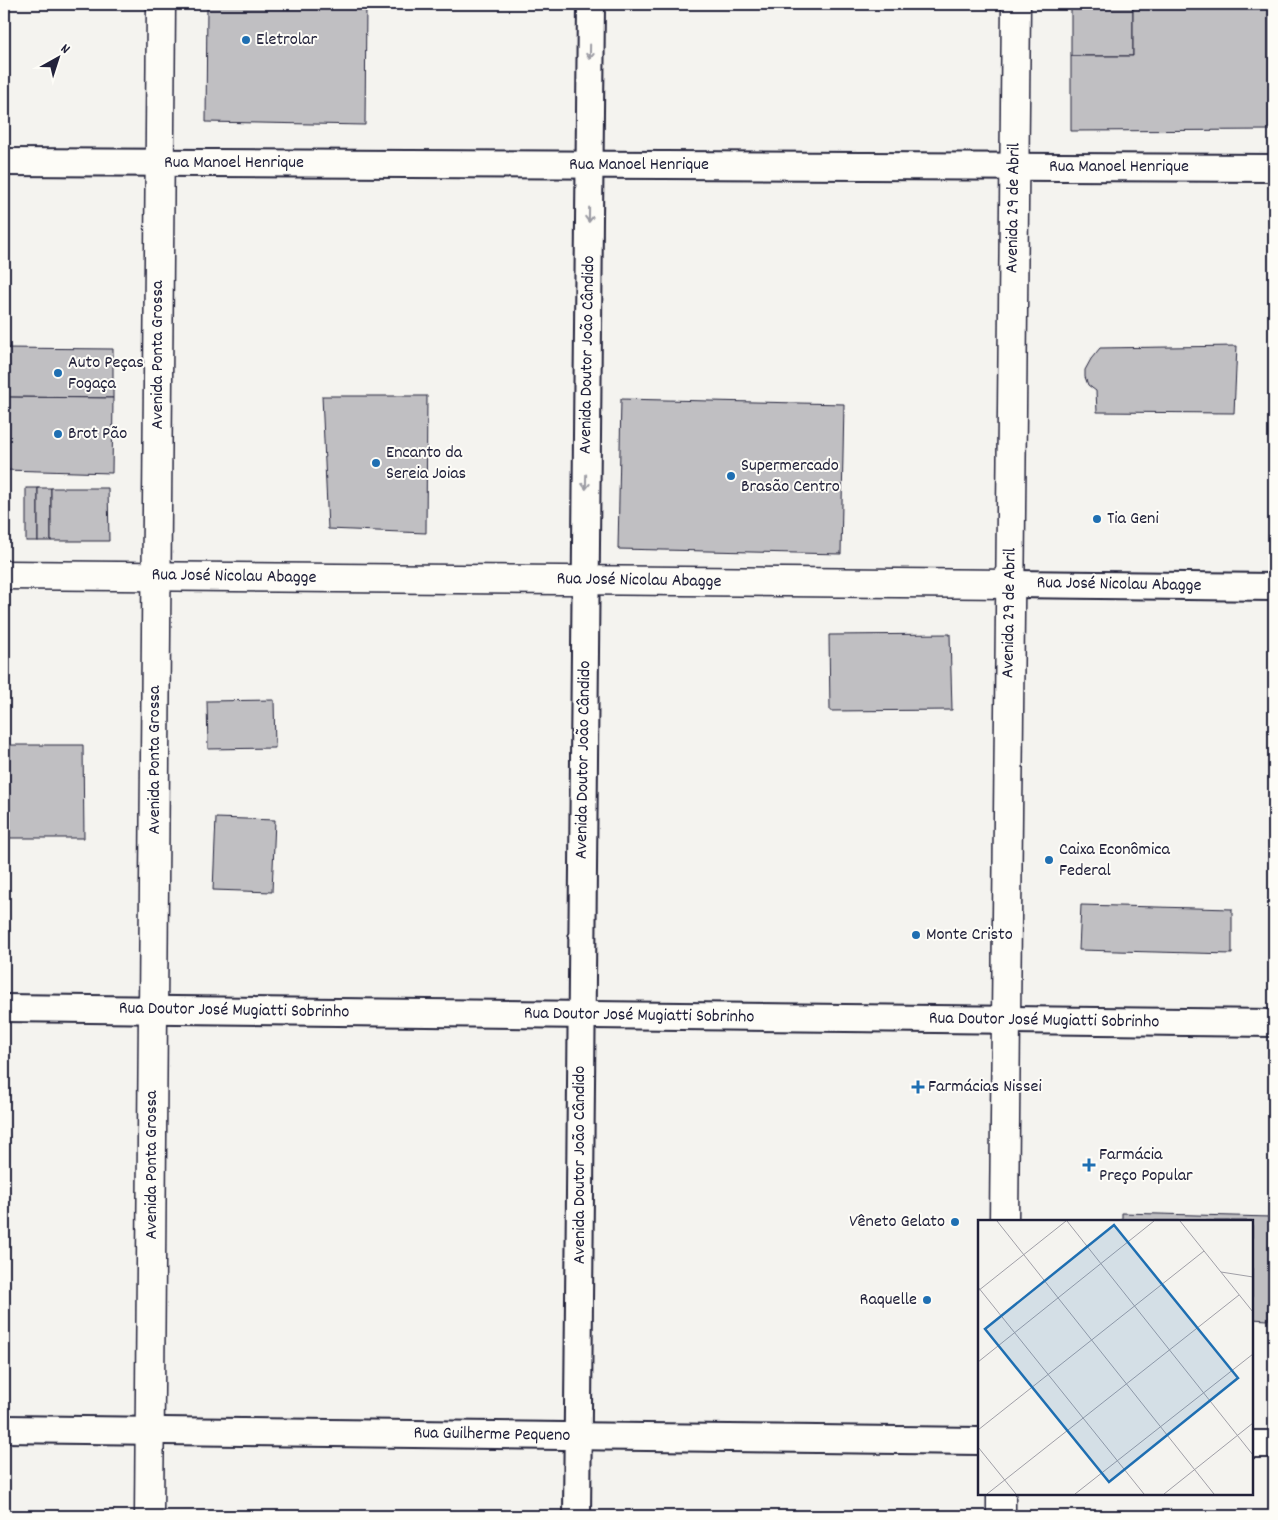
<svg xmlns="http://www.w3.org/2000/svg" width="1278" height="1520" font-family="Dekko,sans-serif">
<rect width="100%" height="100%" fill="#f4f3ef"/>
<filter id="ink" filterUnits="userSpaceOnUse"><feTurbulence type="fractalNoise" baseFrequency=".02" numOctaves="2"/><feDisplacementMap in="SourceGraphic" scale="10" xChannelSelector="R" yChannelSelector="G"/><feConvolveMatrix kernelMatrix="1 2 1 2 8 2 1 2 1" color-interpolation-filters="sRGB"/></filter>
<g filter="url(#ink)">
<!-- building -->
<g fill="#c0bfc2" stroke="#22223b">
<polygon points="207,4 366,4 365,125 206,122"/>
<rect x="1071" y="4" width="62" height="52"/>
<polygon points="1133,4 1274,4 1274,130 1071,131 1071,56 1133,56"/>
<polygon points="1237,346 1234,413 1097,412 1096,391 1088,385 1085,377 1085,370 1091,359 1100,348"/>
<polygon points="4,348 113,349 113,398 4,397"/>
<polygon points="322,396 427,396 426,533 328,529"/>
<polygon points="4,397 113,398 112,473 4,470"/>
<polygon points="621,399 844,404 841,554 618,549"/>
<rect x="26" y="488" width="12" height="53"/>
<rect x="38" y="488" width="13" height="53"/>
<polygon points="51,488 108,488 109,541 51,541"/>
<polygon points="950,634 952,710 830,711 829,635"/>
<polygon points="274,700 275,748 208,749 207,701"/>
<polygon points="4,745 83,745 84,838 4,838"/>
<polygon points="216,818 275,820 272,892 213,890"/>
<polygon points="1081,905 1232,909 1232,954 1079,950"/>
<polygon points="1122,1213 1270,1217 1268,1320 1252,1319 1252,1221 1122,1221"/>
</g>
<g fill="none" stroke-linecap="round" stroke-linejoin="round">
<!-- minor casing -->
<g stroke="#22223b" stroke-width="30">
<g id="minor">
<polyline points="4,162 1274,168"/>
<polyline points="1011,584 1274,587"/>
<polyline points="4,1008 1274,1023"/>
<polyline points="4,1429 979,1441"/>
<polyline points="1252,1444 1274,1444"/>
<polyline points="577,1516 591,4"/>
</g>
</g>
<!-- tertiary casing -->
<g stroke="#22223b" stroke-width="31">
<g id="tertiary">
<polyline points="4,575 1011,584"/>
<polyline points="149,1516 161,4"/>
</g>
</g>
<!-- secondary casing -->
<g stroke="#22223b" stroke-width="31">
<g id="secondary">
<polyline points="1004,1221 1016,4"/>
<polyline points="1001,1516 1001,1494"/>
</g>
</g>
<!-- minor -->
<use href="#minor" stroke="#fdfcf7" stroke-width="26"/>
<!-- tertiary -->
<use href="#tertiary" stroke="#fdfcf7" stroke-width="28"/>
<!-- secondary -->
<use href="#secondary" stroke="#fdfcf7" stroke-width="28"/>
</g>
<!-- one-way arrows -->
<defs><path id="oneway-shaft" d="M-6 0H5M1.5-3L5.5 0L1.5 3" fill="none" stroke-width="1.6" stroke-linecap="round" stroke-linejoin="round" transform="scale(1.25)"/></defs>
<g stroke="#9a9aa2">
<use href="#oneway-shaft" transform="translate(590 52) rotate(91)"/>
<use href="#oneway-shaft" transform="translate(589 215) rotate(91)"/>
<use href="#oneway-shaft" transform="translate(586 482) rotate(91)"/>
</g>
</g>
<!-- markers -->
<g fill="#1f6fb2" stroke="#fdfcf7" stroke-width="2">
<circle cx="246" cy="40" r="5"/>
<circle cx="58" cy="373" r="5"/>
<circle cx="58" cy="434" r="5"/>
<circle cx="376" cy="463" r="5"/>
<circle cx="731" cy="476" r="5"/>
<circle cx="1097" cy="519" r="5"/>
<circle cx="1049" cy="860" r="5"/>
<circle cx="916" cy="935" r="5"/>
<path d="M915.5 1079.5h5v5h5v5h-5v5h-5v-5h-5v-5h5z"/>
<path d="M1086.5 1157.5h5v5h5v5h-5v5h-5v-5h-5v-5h5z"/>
<circle cx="955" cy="1222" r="5"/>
<circle cx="927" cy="1300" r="5"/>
</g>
<g text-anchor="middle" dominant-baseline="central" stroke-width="4" stroke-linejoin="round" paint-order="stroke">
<!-- poi labels -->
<g font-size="18" fill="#22223b" stroke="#fdfcf7" text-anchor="start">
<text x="256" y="40">Eletrolar</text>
<text x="68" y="363">Auto Peças<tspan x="68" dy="21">Fogaça</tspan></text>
<text x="68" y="434">Brot Pão</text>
<text x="386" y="453">Encanto da<tspan x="386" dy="21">Sereia Joias</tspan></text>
<text x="741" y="466">Supermercado<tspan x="741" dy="21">Brasão Centro</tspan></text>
<text x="1107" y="519">Tia Geni</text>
<text x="1059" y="850">Caixa Econômica<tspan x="1059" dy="21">Federal</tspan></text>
<text x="926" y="935">Monte Cristo</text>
<text x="928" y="1087">Farmácias Nissei</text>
<text x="1099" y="1155">Farmácia<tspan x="1099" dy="21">Preço Popular</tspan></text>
<text x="945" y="1222" text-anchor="end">Vêneto Gelato</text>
<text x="917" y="1300" text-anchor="end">Raquelle</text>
</g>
<!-- street labels -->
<g font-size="18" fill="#22223b" stroke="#fdfcf7">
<text x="234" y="163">Rua Manoel Henrique</text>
<text x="639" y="165">Rua Manoel Henrique</text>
<text x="1119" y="167">Rua Manoel Henrique</text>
<text transform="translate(1014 208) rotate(-89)">Avenida 29 de Abril</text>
<text transform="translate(158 355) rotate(-90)">Avenida Ponta Grossa</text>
<text transform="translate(588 355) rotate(-89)">Avenida Doutor João Cândido</text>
<text transform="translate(234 577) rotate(1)">Rua José Nicolau Abagge</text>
<text transform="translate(639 581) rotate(1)">Rua José Nicolau Abagge</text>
<text transform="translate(1119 585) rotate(1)">Rua José Nicolau Abagge</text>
<text transform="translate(1010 613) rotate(-89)">Avenida 29 de Abril</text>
<text transform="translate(155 760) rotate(-90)">Avenida Ponta Grossa</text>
<text transform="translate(584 760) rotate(-89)">Avenida Doutor João Cândido</text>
<text transform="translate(234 1011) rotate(1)">Rua Doutor José Mugiatti Sobrinho</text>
<text transform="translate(639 1016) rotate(1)">Rua Doutor José Mugiatti Sobrinho</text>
<text transform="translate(1044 1021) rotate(1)">Rua Doutor José Mugiatti Sobrinho</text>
<text transform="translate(152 1165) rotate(-90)">Avenida Ponta Grossa</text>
<text transform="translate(580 1165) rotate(-90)">Avenida Doutor João Cândido</text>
<text transform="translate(492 1435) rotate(1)">Rua Guilherme Pequeno</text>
</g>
</g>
<!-- overview -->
<g transform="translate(978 1220)">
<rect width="275" height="275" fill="#f4f3ef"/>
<path fill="none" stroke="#a09fa7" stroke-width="1" d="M 19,1 L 236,274M 89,1 L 275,235M 202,1 L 275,92M 243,52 L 275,57M 0,67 L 166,274M 0,71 L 88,1M 0,142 L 176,1M 0,210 L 226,31M 0,227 L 38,274M 9,274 L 261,75M 97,274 L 275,134M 186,274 L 275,203"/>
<path fill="#1f6fb2" fill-opacity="0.15" stroke="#1f6fb2" stroke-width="2.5" d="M 136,5 L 260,158 L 131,262 L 7,109 Z"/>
<rect width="275" height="275" fill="none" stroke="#22223b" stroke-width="2.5"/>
</g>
<!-- margin -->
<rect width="1278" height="1520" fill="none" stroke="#fdfcf7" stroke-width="20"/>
<rect x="10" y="10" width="1258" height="1500" fill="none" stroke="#22223b" stroke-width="2" filter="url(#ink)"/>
<!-- north arrow -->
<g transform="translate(58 58) rotate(39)" stroke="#fdfcf7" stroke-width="4" paint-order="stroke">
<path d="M0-4L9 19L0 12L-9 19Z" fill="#22223b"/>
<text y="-8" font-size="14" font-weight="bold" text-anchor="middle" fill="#22223b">N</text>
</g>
</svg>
